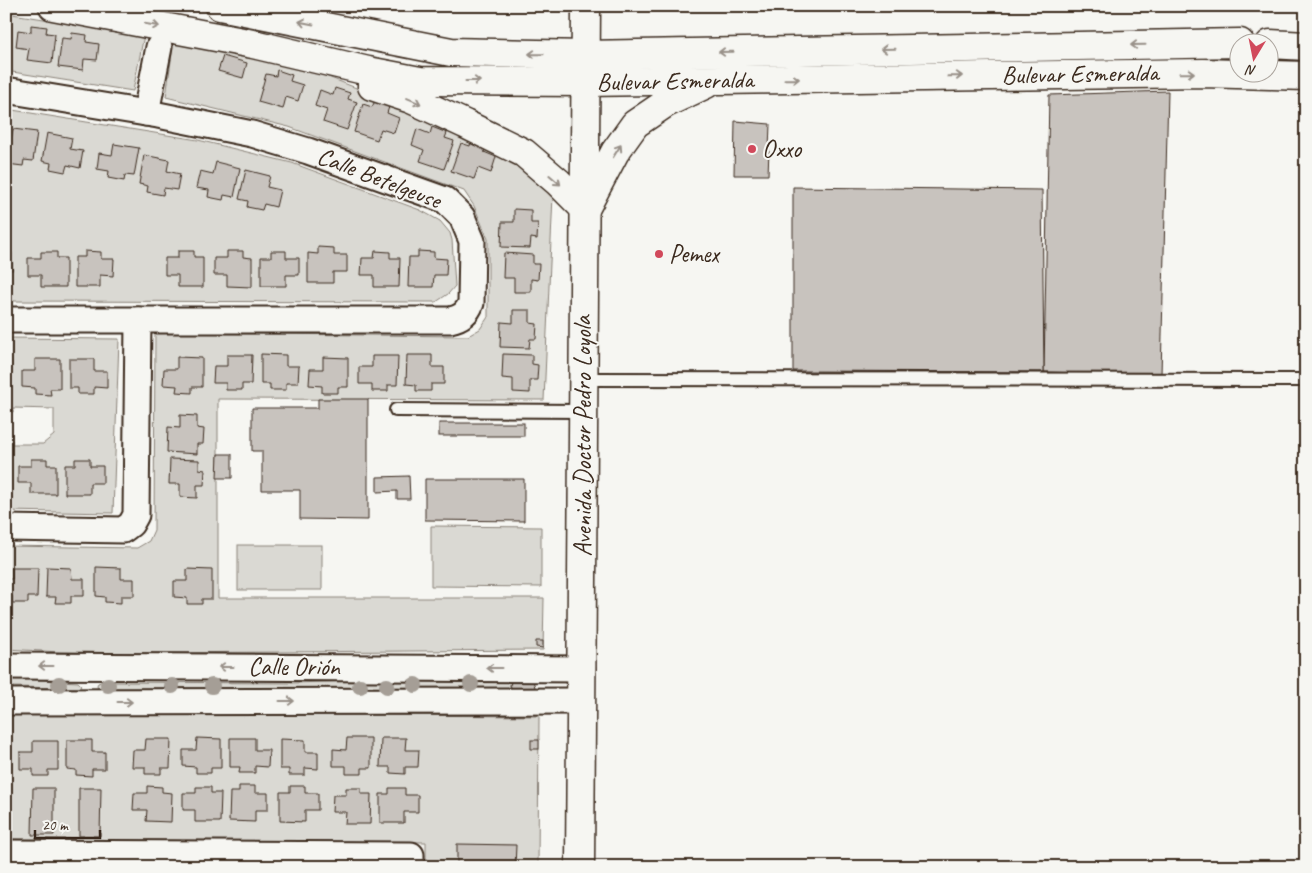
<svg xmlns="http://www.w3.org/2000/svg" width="1312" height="873" font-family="Caveat,sans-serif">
<rect width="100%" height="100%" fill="#f6f6f2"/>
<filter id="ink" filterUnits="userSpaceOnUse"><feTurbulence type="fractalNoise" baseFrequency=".02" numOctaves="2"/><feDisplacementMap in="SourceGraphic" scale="10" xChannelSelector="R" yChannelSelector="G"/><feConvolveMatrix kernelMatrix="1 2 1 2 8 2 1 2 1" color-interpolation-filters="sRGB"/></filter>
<g filter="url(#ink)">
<!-- green -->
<g fill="#dad9d3" stroke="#8a8278">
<polygon points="6,13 144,35 133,91 6,71"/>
<polygon points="174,39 255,54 323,75 479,136 522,162 553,195 544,400 218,399 218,598 544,598 543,650 148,653 60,652 6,649 6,546 137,548 149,541 154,530 155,333 468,336 480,329 488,317 488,239 474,206 464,191 289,127 166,97"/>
<polygon points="6,109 198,140 292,163 420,210 440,221 450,233 452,240 455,286 448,294 436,302 6,301"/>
<polygon points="6,338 119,339 113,513 6,511 6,440 12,440 12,444 43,444 54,435 54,409 13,408 13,412 6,412"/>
<polygon points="431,526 541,527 541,587 431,586"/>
<rect x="238" y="545" width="84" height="45"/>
<polygon points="6,678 78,682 81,685 78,688 6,687"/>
<path d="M 461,678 L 512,681 L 510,685 L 511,688 L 515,690 C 441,688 368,690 294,690 C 230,691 165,689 101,689 L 98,688 L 97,685 L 98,683 L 101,682 L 292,683 Z"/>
<polygon points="11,713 539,716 538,867 426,867 426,842 11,839"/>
</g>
<!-- building -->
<g fill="#c8c3be" stroke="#3b2a1e">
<polygon points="31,25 47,27 46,33 55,34 52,63 27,60 29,49 16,47 18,30 31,32"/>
<polygon points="72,33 87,35 86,42 99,44 97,60 84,59 83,70 58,67 62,38 71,39"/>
<polygon points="223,56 247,63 243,78 218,71"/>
<polygon points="277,70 292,75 290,81 303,85 298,101 286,97 283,109 258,102 266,74 276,76"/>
<polygon points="335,88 350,93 348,99 357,102 347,130 323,122 327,110 315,106 320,90 333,95"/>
<polygon points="1168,91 1161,375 1044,372 1049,95"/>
<polygon points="375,101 389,107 387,113 399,118 394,133 381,129 377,140 354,132 363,104 372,107"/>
<polygon points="735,121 770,124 768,175 734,175"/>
<polygon points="432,127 447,133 445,138 454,141 444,169 420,161 424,150 412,145 417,129 430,134"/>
<polygon points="13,129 37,132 33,161 24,160 23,166 7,164 8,157 6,157 6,140 11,140"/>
<polygon points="47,133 72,138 70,149 83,151 80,168 67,165 65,172 50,169 51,163 42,161"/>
<polygon points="471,141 486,146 484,152 496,157 491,173 478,168 474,179 451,171 461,143 470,146"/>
<polygon points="114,144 139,148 134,176 125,175 124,181 108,178 109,171 97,169 99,153 112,155"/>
<polygon points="144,155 169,160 167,171 180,174 177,190 164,188 163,195 147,192 148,186 139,184"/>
<polygon points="216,162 240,168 234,197 224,195 223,200 208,197 209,190 196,188 200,171 213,174"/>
<polygon points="246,170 270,176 267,187 280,190 276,207 264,204 262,210 247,207 248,201 239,199"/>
<polygon points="793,187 1042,190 1044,372 793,371"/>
<polygon points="514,209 531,210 531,223 538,223 537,239 531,238 530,248 501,247 502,222 514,222"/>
<polygon points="318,247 334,248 334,255 347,255 347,272 333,272 333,283 308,283 308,253 318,254"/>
<polygon points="85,251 101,252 101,259 114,259 113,276 100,275 100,287 75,287 75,257 85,257"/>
<polygon points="178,251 194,251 194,257 203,257 203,287 178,287 178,275 165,275 165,258 178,258"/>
<polygon points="227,251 243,251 243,257 252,258 252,287 227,286 227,275 214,275 214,258 227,258"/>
<polygon points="271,251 286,251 286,258 299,258 299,275 286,275 286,286 261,286 261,257 271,257"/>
<polygon points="375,251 390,252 390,258 400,258 399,287 374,287 374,275 361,275 362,258 374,258"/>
<polygon points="418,251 434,252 434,258 447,259 446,275 434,275 433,287 408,287 409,257 418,257"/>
<polygon points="41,252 57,252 57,258 66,258 66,287 41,287 41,275 28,275 28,258 41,258"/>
<rect x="6" y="253" width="6" height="17"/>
<polygon points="504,253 533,255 533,264 539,264 538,280 531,279 531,292 514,292 514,278 503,278"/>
<polygon points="513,310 530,310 530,323 537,324 536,339 530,339 529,348 500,347 501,322 513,323"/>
<polygon points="261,354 286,355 286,366 299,366 298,383 286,383 286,390 270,390 270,384 261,384"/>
<polygon points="503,354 532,355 532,364 538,365 537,380 530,380 530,393 513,392 513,379 502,378"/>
<polygon points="227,355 252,355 251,384 242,384 242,390 226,390 226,383 213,383 214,366 227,366"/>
<polygon points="407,355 432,355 432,367 444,367 444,384 431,384 431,391 416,391 416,385 406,384"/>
<polygon points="372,356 398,356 397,385 388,385 388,391 372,391 372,384 359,384 359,367 372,367"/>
<polygon points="177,357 202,358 202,387 192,387 192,393 176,392 177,386 163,385 164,369 177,369"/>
<polygon points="323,357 348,358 348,387 338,387 338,393 322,393 322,386 309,385 310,369 323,369"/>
<polygon points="35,359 60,359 60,389 50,389 51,395 35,394 35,388 22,387 22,371 35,371"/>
<polygon points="69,359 94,359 94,371 107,371 107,388 94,387 94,394 78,394 78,388 69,388"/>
<polygon points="318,399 368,399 368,520 300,519 300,490 262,490 262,451 252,451 252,408 318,408"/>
<polygon points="180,415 197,416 197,428 204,429 203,444 197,444 197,454 167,452 168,427 180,428"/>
<rect x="439" y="423" width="85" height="13"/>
<polygon points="218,454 232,454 232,478 217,478"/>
<polygon points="31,459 47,459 47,465 56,465 56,494 31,494 31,483 18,483 18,466 31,466"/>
<polygon points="75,459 90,459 90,466 103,466 103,483 90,483 90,494 65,494 65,465 75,465"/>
<polygon points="170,459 199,460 199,469 205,470 204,485 197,485 197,498 180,497 180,484 169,484"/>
<polygon points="409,476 410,499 397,499 397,491 377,492 377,477"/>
<polygon points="425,479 524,479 524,521 425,520"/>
<polygon points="47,567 71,568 72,579 84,579 84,596 71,596 71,603 55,603 56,597 46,597"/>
<polygon points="96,567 121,568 121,579 134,579 134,596 121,596 121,603 105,602 105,597 96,596"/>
<polygon points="12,568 38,568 37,597 28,597 28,603 12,603 12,596 6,596 6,579 12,579"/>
<polygon points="187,569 212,570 212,599 202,599 202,604 187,604 187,598 174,597 174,581 187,581"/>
<polygon points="536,641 543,641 543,648 536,647"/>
<polygon points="512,680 533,681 535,687 533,689 512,689 510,685"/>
<polygon points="197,738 221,739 221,768 211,768 211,773 196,773 196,767 183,766 183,750 196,750"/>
<polygon points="230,738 255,738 255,750 269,750 268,767 255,766 255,773 239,773 240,767 230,767"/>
<polygon points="347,738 371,738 371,768 362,768 362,774 346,774 346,766 333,766 333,749 346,750"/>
<polygon points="381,738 406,738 405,750 419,750 418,767 405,767 405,774 390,773 390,767 380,767"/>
<polygon points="146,739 171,739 170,768 161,768 161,774 145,774 145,767 132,767 133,750 145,750"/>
<polygon points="280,739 305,740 305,752 318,752 318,769 305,768 305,775 289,775 289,769 280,769"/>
<polygon points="67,740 92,740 92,752 105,752 105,769 92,769 92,776 76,775 76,770 67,769"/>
<rect x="531" y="740" width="8" height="9"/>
<polygon points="33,741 58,741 58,770 48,770 48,776 33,776 33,769 20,769 20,752 33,752"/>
<polygon points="147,786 162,787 162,792 172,793 171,822 146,821 147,810 133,810 134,793 147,793"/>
<polygon points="239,786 255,786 255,793 268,793 268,810 255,810 255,822 229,821 230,792 239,792"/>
<polygon points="290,786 305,786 305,793 318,793 318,810 305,810 305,822 280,821 280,792 290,792"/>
<polygon points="196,787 211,787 211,793 221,793 220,822 195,822 195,810 183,810 183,793 196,793"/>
<polygon points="33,788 54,788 54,835 32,835"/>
<polygon points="79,788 101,788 100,836 79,836"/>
<polygon points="346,788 361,788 361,794 371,794 370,824 345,824 346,812 332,812 333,795 346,795"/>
<polygon points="389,788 405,788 405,795 418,795 418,812 404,812 404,823 380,823 380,794 389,794"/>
<polygon points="457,844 516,845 515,867 457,867"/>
</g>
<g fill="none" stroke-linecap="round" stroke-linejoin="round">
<!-- lane casing -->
<g stroke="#3b2a1e" stroke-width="16">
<g id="lane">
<polyline points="584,379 1306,380"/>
<polyline points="396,410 583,411"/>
</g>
</g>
<!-- street casing -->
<g stroke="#3b2a1e" stroke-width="29">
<g id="street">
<path d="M 6,90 L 158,115 L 252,134 L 308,151 L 445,200 L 462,217 L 472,241 L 471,303 C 467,314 460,318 450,320 L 6,320"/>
<polyline points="146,113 159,47"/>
<polyline points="6,528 123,530 131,524 136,515 138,320"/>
<polyline points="6,666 582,669"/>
<polyline points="6,702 581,701"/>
<polyline points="6,853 411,855 411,867"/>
</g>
</g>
<!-- secondary casing -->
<g stroke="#3b2a1e" stroke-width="31">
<polyline id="secondary" points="580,867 586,6"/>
</g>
<!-- highway casing -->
<g stroke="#3b2a1e" stroke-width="31">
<g id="highway">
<polyline points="53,6 253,44 368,71 420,81 586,82 1203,73 1306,76"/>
<polyline points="220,6 451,52 585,55 1240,43"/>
<polyline points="1270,44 1306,46"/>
<polyline points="372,86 411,99 465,124 524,153 558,182 585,209 615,152 635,124 666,103 706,84"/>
</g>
</g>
<!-- lane -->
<use href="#lane" stroke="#f6f6f2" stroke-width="12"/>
<!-- street -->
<use href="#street" stroke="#f6f6f2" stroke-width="25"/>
<!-- secondary -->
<use href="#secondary" stroke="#f6f6f2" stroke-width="28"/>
<!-- highway -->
<use href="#highway" stroke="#f6f6f2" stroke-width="28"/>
</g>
<!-- trees -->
<g fill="#a59e96">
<circle cx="59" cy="684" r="8"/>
<circle cx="471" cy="684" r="8"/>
<circle cx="108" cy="685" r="8"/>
<circle cx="415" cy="685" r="8"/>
<circle cx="172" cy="686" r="8"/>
<circle cx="212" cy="686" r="8"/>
<circle cx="360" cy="686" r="8"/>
<circle cx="387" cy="686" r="8"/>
</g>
<!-- one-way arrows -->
<defs><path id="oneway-shaft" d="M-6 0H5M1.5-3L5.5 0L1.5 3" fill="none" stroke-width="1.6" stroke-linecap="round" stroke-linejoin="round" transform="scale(1.25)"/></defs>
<g stroke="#989088">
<use href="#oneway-shaft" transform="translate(306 23) rotate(-169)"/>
<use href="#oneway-shaft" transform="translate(152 25) rotate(10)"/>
<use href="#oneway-shaft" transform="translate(1138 45) rotate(179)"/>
<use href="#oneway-shaft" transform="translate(888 49) rotate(179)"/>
<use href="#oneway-shaft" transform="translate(726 52) rotate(179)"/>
<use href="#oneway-shaft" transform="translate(536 54) rotate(-179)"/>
<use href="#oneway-shaft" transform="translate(1187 73) rotate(-1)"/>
<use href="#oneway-shaft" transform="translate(955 76) rotate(-1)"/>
<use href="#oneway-shaft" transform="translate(792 79) rotate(-1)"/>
<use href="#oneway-shaft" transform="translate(473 81)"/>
<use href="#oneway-shaft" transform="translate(414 101) rotate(23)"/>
<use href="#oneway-shaft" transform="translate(617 151) rotate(-58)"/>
<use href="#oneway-shaft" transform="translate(555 180) rotate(41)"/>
<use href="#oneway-shaft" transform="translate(46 666) rotate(-180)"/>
<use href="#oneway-shaft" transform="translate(226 667) rotate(-180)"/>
<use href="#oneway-shaft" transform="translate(494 668) rotate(-180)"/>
<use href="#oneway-shaft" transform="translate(287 701)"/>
<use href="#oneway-shaft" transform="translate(125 702)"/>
</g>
</g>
<!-- markers -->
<g fill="#d1495b" stroke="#f6f6f2" stroke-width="2">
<circle cx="752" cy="149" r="5"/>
<circle cx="659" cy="254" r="5"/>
</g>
<g text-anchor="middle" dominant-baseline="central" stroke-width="4" stroke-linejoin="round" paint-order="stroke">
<!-- street labels -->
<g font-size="25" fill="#3b2a1e" stroke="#f6f6f2">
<text transform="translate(1080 74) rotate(-1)">Bulevar Esmeralda</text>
<text transform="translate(675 81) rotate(-1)">Bulevar Esmeralda</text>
<text transform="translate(379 178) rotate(21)">Calle Betelgeuse</text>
<text transform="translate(583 436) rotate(-90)">Avenida Doctor Pedro Loyola</text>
<text x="294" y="667">Calle Orión</text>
</g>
<!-- poi labels -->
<g font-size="25" fill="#3b2a1e" stroke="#f6f6f2" text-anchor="start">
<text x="762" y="149">Oxxo</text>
<text x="669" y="254">Pemex</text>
</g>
</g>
<!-- margin -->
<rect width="1312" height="873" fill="none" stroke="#f6f6f2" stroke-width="25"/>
<rect x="12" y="12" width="1287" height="848" fill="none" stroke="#3b2a1e" stroke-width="2" filter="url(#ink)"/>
<!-- north arrow -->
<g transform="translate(1254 58) rotate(190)"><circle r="24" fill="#f6f6f2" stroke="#aba49d"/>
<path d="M0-4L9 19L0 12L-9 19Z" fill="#d1495b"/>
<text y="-8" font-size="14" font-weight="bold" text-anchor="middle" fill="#3b2a1e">N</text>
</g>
<!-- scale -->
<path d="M35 830v8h65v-8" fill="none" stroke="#3b2a1e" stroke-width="2.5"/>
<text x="42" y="830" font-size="15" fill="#3b2a1e" stroke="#f6f6f2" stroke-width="4" paint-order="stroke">20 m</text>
</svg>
